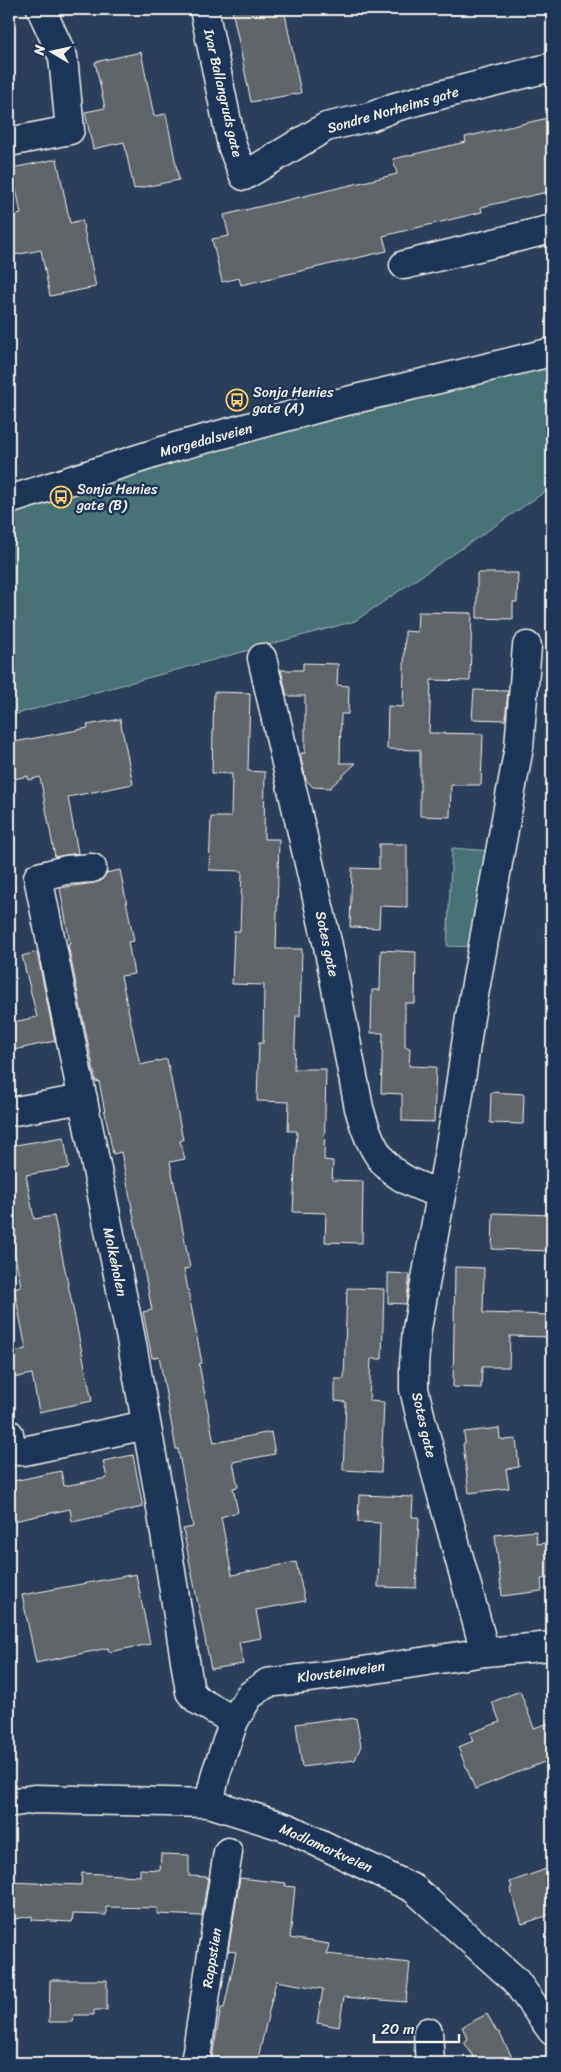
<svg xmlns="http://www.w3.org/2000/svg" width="561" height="2072" font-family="Sriracha,sans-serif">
<rect width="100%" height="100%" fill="#2b3f5b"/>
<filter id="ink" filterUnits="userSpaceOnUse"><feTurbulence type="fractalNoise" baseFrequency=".02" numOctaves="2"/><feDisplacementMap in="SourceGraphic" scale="10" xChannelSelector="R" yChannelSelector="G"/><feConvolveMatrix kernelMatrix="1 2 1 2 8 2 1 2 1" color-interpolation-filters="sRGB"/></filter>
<g filter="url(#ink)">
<!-- green -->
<g fill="#4a7276" stroke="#9fb2af">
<polygon points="552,367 552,487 355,621 9,716 9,514 252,438"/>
<polygon points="452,848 491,851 474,947 447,946"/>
</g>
<!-- building -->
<g fill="#61656b" stroke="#f4f1e8">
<polygon points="232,9 284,9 301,93 251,102"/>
<polygon points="141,52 154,116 166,114 179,180 134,189 124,142 93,149 85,112 105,108 95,62"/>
<polygon points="552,117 552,191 481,207 482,212 383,236 387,251 241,285 239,278 222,282 212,239 229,236 224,215 397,174 393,159 466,142 465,137"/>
<polygon points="57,159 70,223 82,220 96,287 50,296 41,250 9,256 9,217 21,214 12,168"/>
<polygon points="477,573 518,573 517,602 513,602 513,619 477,618"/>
<polygon points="418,612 472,613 470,681 431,680 429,733 483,734 481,785 451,785 450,817 420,816 420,750 387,749 388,706 403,707 405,631 417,632"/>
<polygon points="303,663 338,664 337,685 349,686 348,714 341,714 340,763 356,763 330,788 313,787 306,780 301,759 301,753 305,753 305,696 287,696 281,670 303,670"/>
<polygon points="474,690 508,691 505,720 472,719"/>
<polygon points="214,692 250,693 248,771 265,772 264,839 279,839 276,949 302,949 300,1016 296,1016 294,1069 326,1069 324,1160 333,1161 332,1180 363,1181 362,1243 325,1242 326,1213 293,1212 297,1131 288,1131 289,1102 257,1101 259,1043 263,1043 264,985 232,984 234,931 240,931 242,871 209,870 211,817 231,817 232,774 212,773"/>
<polygon points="120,719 133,784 68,797 78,853 55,857 40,777 28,780 28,776 9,780 9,743 88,728 87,725"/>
<polygon points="379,844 407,844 407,907 380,906 379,928 350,927 352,868 379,869"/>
<polygon points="120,870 134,941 128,942 134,974 121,976 140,1065 167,1059 183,1140 180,1141 185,1159 170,1162 190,1268 184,1269 202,1363 199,1364 214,1443 271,1432 275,1454 233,1462 238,1487 233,1488 238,1512 221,1517 232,1575 296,1562 305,1601 256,1610 261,1638 239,1642 243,1664 211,1669 183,1529 193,1527 178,1449 176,1449 159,1356 152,1358 143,1312 152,1310 121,1152 113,1154 99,1081 96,1082 68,945 70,944 60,888 94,883 101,881 106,873"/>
<polygon points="381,950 416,952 415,1003 405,1003 405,1047 410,1048 409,1066 436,1067 434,1122 402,1121 402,1094 381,1093 383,1033 371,1033 372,990 380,990"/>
<polygon points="37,952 55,1041 9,1051 9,1023 37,1017 22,956"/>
<polygon points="491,1092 524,1094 523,1124 490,1123"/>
<polygon points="64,1137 69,1168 26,1175 34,1219 54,1216 92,1401 39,1412 32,1374 13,1378 9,1357 9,1353 26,1349 14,1288 21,1286 12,1240 9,1241 9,1146"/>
<polygon points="493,1213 552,1215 552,1251 492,1249"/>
<polygon points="455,1267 484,1268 483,1313 552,1315 552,1337 510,1336 509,1367 482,1367 481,1388 453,1387"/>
<polygon points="388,1273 410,1274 406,1304 388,1303"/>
<polygon points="347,1288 384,1289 382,1359 371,1359 369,1401 384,1402 381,1472 343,1470 346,1402 335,1401 335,1379 344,1379"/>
<polygon points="499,1428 500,1439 503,1439 503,1440 516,1439 519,1467 506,1469 509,1488 469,1493 463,1444 465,1443 464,1432"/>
<polygon points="133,1455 143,1507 72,1522 70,1509 9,1522 9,1482 61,1471 64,1486 107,1478 103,1461"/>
<polygon points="359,1495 413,1497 412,1517 419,1517 416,1588 378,1587 380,1523 358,1522"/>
<polygon points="536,1531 537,1544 552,1542 552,1578 541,1579 542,1591 502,1596 495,1535"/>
<polygon points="136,1574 150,1644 109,1652 108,1648 36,1663 22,1595"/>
<polygon points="520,1691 534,1728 552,1722 552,1759 475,1789 458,1747 473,1741 470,1733 500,1722 492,1702"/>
<polygon points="339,1718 339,1720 356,1718 361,1746 355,1760 302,1767 296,1724"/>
<polygon points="161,1854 189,1855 189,1876 208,1877 202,1916 157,1914 157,1908 106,1907 106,1915 73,1914 72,1922 32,1920 32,1916 9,1920 9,1882 81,1885 82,1873 140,1876 140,1869 160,1870"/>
<polygon points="552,1867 552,1914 522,1924 510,1888 512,1887 510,1882"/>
<polygon points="240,1878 286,1883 285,1886 295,1887 290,1938 329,1944 327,1954 410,1963 406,2002 344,1997 339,2027 317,2023 323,1989 276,1981 257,2063 211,2063 221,2008 224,2008 236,1952 228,1951"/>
<polygon points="50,1980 107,1980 107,2010 94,2010 94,2015 74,2015 73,2022 49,2022"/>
<polygon points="487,2014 497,2032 499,2032 515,2063 477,2063 464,2042 468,2039 462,2027"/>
</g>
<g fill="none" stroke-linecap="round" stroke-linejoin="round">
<!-- minor casing -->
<g stroke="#f4f1e8" stroke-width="31">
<g id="minor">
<polyline points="204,9 232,146 244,176 326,127 370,117 395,107 424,99 552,67"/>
<polyline points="9,142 70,130 63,57 41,9"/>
<polyline points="404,265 552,229"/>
<path d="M 262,658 L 328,946 L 359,1108 C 373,1158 389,1180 441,1193"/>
<polyline points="92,868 66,870 38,877 131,1339 158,1489 190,1692 199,1701 234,1721"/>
<polyline points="9,1112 83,1099"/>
<polyline points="9,1434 11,1445 17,1451 24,1451 146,1425"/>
<polyline points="485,1652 421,1419 414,1389 414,1364 417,1329 458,1100 470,1017 519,747 527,646"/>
<polyline points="209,1803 216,1773 234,1721 249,1696 267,1683 356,1672 485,1652 552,1646"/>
<polyline points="428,2032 430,2063"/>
<polyline points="195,2063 228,1852"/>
</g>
</g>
<!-- tertiary casing -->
<g stroke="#f4f1e8" stroke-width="31">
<polyline id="tertiary" points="9,500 175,447 330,405 552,352"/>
</g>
<!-- secondary casing -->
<g stroke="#f4f1e8" stroke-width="31">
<polyline id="secondary" points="9,1803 34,1799 209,1803 288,1828 414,1889 515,1980 552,2031"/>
</g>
<!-- minor -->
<use href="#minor" stroke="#1d3557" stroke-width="28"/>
<!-- tertiary -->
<use href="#tertiary" stroke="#1d3557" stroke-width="28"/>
<!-- secondary -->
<use href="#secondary" stroke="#1d3557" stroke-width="28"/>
</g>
</g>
<!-- icons -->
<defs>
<g id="bus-ring" transform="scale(1.125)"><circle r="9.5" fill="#1d3557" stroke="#ffd166" stroke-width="1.5"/><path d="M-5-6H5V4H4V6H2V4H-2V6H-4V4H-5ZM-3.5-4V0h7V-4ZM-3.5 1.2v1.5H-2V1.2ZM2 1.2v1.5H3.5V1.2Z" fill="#ffd166"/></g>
</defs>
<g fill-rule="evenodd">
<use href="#bus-ring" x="237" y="400"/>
<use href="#bus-ring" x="61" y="497"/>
</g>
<g text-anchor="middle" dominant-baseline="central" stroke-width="5" stroke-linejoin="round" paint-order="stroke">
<!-- street labels -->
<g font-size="14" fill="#f4f1e8" stroke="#1d3557">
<text transform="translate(223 93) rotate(77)">Ivar Ballangruds gate</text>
<text transform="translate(393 110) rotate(-16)">Sondre Norheims gate</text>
<text transform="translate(206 440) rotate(-15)">Morgedalsveien</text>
<text transform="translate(327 944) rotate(78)">Sotes gate</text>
<text transform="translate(115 1262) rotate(78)">Molkeholen</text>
<text transform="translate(424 1425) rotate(77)">Sotes gate</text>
<text transform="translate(341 1672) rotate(-8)">Klovsteinveien</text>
<text transform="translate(326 1848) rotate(24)">Madlamarkveien</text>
<text transform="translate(212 1958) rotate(-81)">Rappstien</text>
</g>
<!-- poi labels -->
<g font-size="14" fill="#f4f1e8" stroke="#1d3557" text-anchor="start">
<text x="253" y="392">Sonja Henies<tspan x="253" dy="16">gate (A)</tspan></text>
<text x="77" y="489">Sonja Henies<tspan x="77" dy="16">gate (B)</tspan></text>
</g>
</g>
<!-- margin -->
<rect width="561" height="2072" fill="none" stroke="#1d3557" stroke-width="30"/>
<rect x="15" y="15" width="531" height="2042" fill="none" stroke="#f4f1e8" stroke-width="2" filter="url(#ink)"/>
<!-- north arrow -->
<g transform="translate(52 52) rotate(279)" stroke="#1d3557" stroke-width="4" paint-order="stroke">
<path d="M0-4L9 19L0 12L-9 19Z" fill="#f4f1e8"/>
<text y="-8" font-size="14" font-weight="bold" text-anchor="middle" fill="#f4f1e8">N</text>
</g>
<!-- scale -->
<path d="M374 2034v8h85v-8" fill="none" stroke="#f4f1e8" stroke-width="2.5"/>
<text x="381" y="2034" font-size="15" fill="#f4f1e8" stroke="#1d3557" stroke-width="4" paint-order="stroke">20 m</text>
</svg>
